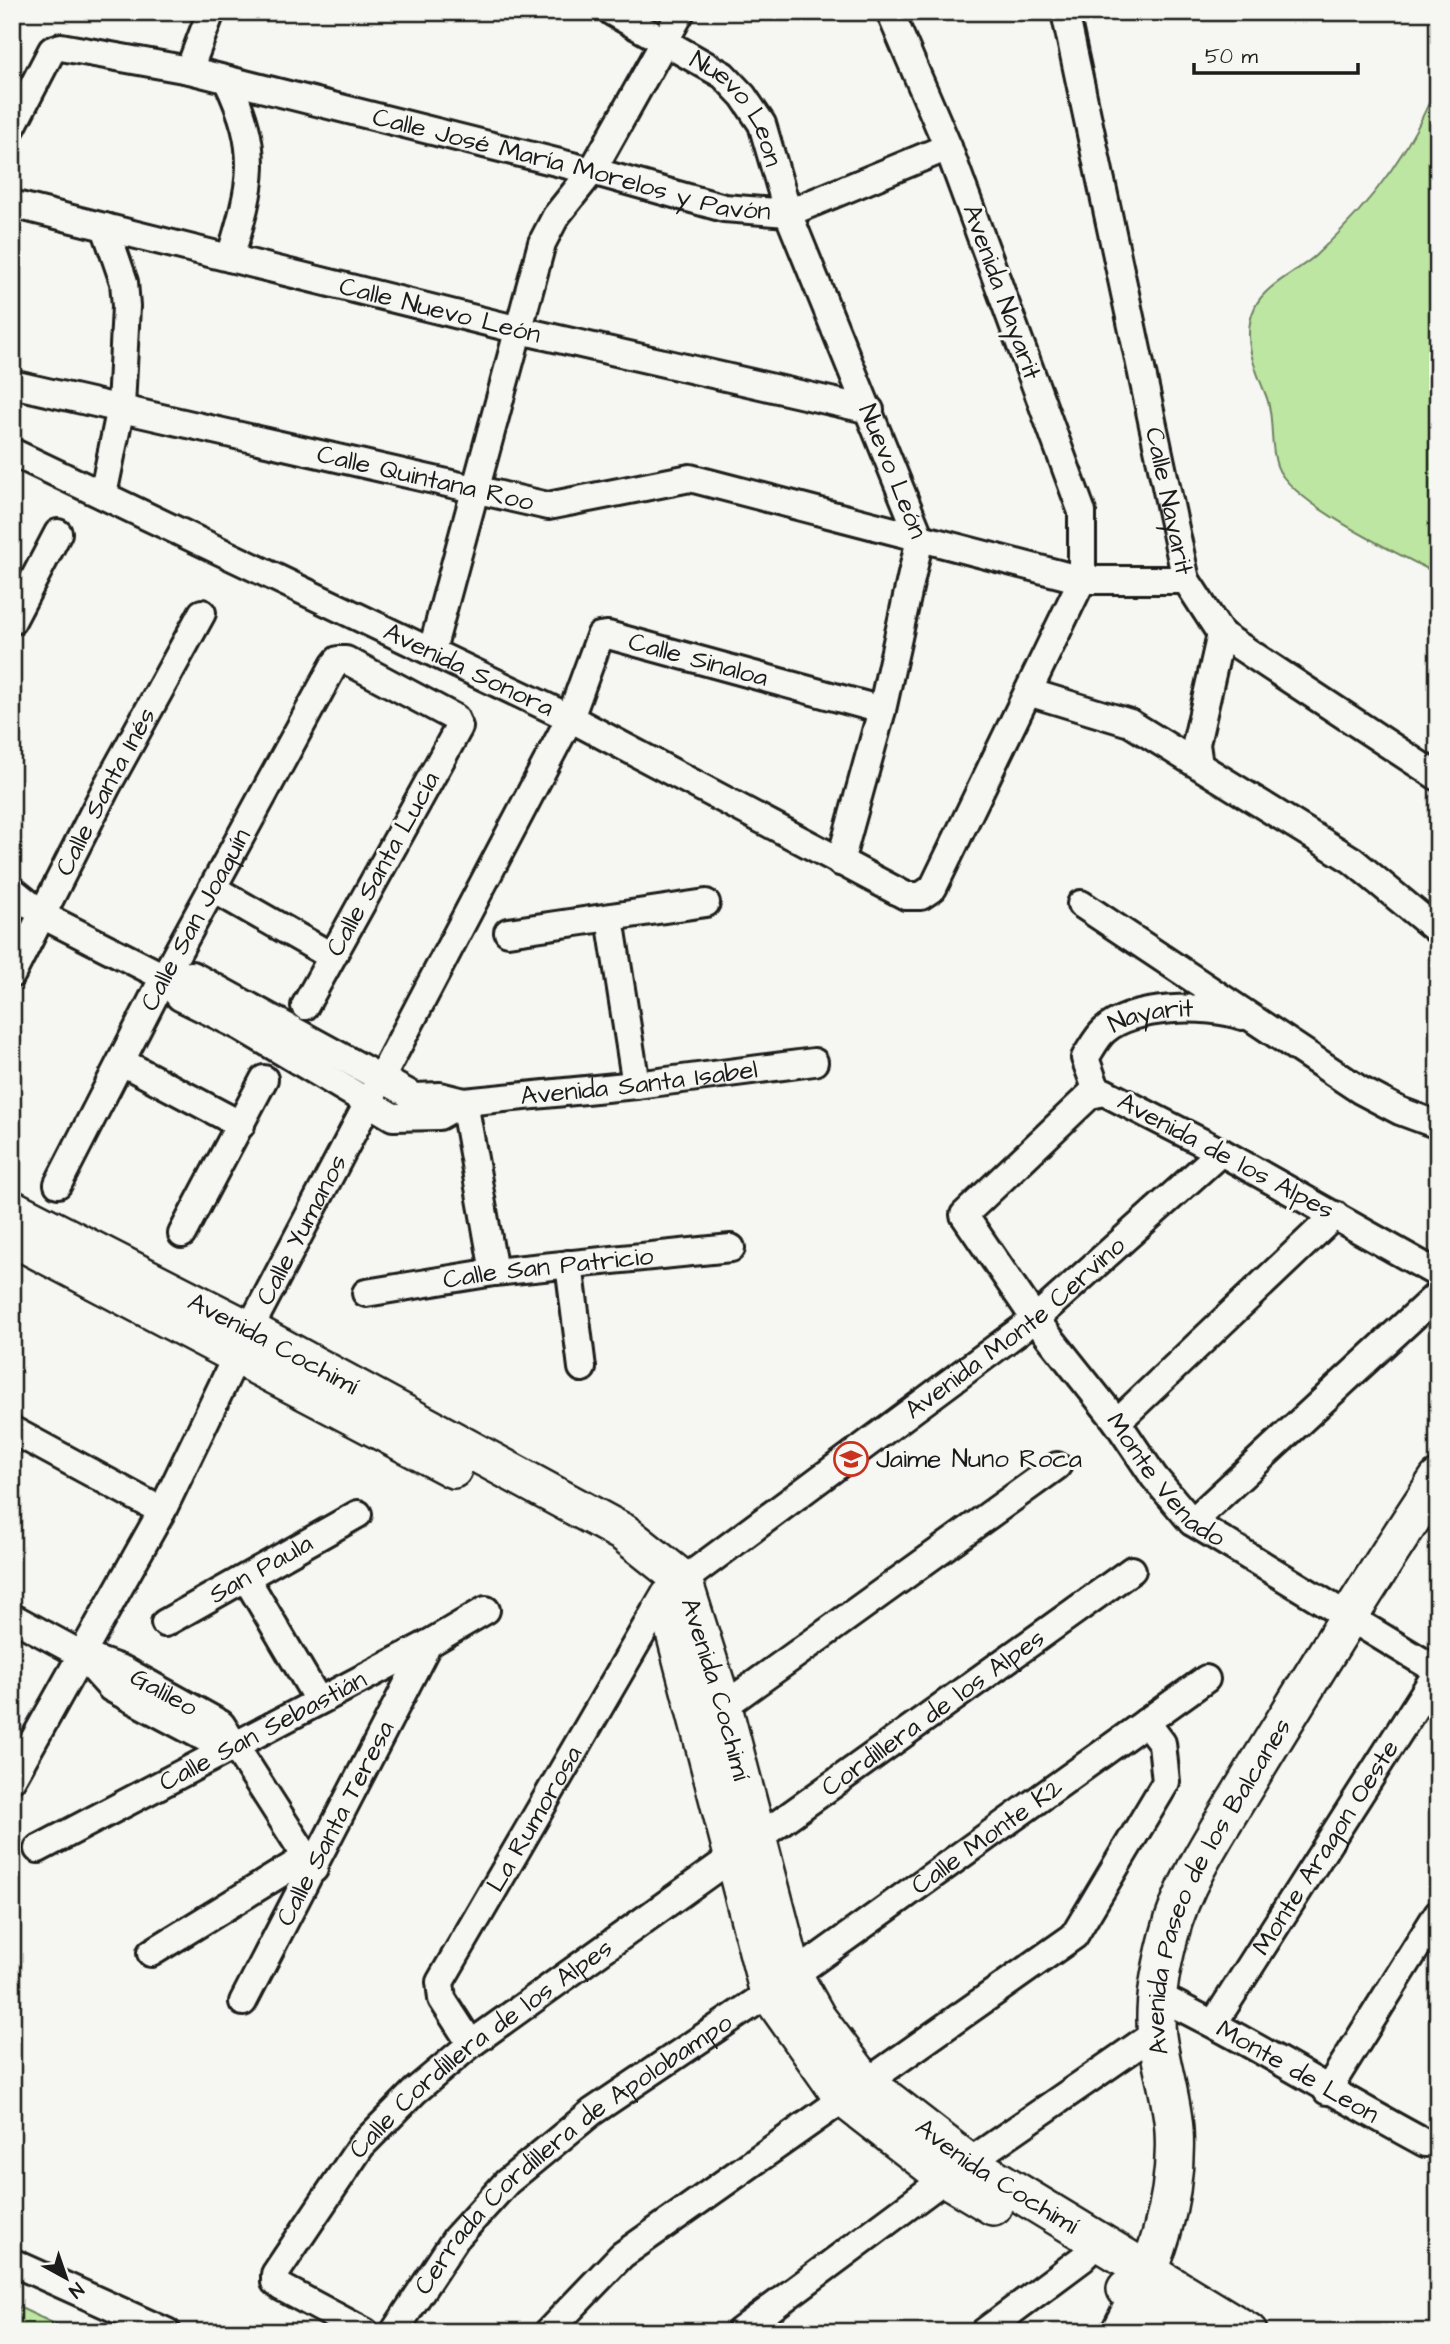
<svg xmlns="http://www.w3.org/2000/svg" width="1450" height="2344" font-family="'Architects Daughter',sans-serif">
<rect width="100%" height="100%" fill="#f6f6f2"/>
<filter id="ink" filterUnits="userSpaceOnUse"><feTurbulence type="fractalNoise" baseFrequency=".0143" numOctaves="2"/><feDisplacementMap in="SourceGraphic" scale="14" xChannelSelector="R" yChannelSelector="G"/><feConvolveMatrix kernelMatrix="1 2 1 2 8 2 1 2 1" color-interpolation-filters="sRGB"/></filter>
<g filter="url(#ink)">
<!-- green -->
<g fill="#bde6a2" stroke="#6c815f" stroke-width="2">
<path d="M 1438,80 L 1438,574 C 1402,556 1290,503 1277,466 C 1269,444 1275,416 1265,393 C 1254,367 1241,336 1255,307 C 1265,285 1297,272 1315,256 C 1368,207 1414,149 1438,80 Z"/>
<polygon points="12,2304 72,2332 12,2332"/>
</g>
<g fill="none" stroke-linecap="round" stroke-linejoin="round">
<!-- street casing -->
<g stroke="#1c1c1c" stroke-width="32">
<g id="street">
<path id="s1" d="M 612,12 L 723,75 L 743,96 L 762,124 L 788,213 L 920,538 L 882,710 L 840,862"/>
<path id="s2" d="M 1065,12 L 1186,580 L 1221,634 L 1196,744 L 1199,765"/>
<polyline points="189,70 211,12"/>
<path d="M 227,80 C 262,153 252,184 230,258"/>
<path id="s3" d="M 12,127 L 52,50 L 61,47 L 189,70 L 592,171 L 724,208 L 788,213 L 948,147"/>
<path id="s4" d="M 12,204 L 519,330 L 870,410"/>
<path id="s5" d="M 12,384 L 548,506 L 690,478 L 1082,580 L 1186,580"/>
<path id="s6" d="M 12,452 L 570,718 L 906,896 L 921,896 L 933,888 L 1082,580 L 1082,512 L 948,147 L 890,12"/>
<polyline points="103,495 121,407 126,306 124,282 105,227"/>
<polyline points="12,621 58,533"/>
<polyline points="1221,634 1438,777"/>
<polyline points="432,650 542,243 556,216 592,171 681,12"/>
<polyline points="1028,692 1130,723 1159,741 1352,860 1438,931"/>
<polyline points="212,888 331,956"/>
<polyline points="12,890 44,916 164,977 180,997 241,1027 393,1117 439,1116 464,1102"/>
<polyline points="1081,904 1360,1090 1400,1111 1438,1125"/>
<polyline points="610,918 636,1085"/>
<polyline points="508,932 706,903"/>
<path id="s7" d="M 12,974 L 107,786 L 202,613"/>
<path id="s8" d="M 164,977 L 192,975 L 415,1097 L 440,1096 L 464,1102 L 636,1085 L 814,1062"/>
<polyline points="122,1062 241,1125"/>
<path id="s9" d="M 1097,1091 L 1085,1058 C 1091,1049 1097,1037 1104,1031 C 1132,1005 1208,1004 1242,1016"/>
<polyline points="464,1102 494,1272"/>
<path id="s10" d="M 58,1184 L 164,977 L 334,665 L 338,660 L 346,660 L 455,718 L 459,727 L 305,1006"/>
<polyline points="182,1234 264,1079"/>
<polyline points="569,1264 582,1368"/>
<path id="s11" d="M 1438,1274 L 1221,1152 L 1104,1092 L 1090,1095 L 964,1215 L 1035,1319 L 1117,1422 L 1154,1477 L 1192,1522 L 1438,1671"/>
<path id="s12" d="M 366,1293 L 494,1272 L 731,1248"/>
<polyline points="1117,1422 1335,1215"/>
<polyline points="12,1430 162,1511"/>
<polyline points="1192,1522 1438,1294"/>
<polyline points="246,1578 318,1700"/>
<path id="s13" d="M 12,1617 L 82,1655 L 124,1670 L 221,1724 L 314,1869"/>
<path id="s14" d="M 165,1623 L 358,1514"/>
<polyline points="83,1657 111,1688 209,1740 235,1746"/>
<polyline points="723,1707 1057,1466"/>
<path id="s15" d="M 12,1779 L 162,1511 L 249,1330 L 570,718 L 600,636 L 608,635 L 882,710"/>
<path id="s16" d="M 38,1849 L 428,1644 L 486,1610"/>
<polyline points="151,1953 307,1857"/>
<path id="s17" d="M 1158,1996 C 1249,2040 1335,2095 1425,2143 L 1438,2140"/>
<path id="s18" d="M 243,2002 L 428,1644"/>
<path id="s19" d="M 1214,2023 L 1438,1671"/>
<path id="s20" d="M 471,2044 L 442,1999 L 440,1982 L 665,1594 L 1035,1319 L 1221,1152"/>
<polyline points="1327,2091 1438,1913"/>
<polyline points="12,2262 167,2332"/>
<path id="s21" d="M 365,2332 L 281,2287 L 275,2282 L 275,2274 L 361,2146 L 415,2091 L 471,2044 L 1132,1570"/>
<path id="s22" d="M 394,2332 L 456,2238 L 507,2182 L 592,2112 L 769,1993 L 1206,1679"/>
<polyline points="548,2332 622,2255 1074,1936 1166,1782 1162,1743 1146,1722"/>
<polyline points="739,2332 946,2178 1157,2032"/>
<polyline points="984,2332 1082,2259 1098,2243"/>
</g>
</g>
<!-- secondary casing -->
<g stroke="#1c1c1c" stroke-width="42">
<g id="secondary">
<path id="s23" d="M 12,1209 L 249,1330 L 624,1533 L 683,1580 L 723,1707 L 793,1975 L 817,2018 L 865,2082 L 968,2162 L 1248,2332"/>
<polyline points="12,1237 453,1469"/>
<polyline points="672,1621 769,1993 843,2098 946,2178 993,2206"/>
<polyline points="1126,2289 1197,2332"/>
<path id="s24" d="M 1120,2332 C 1154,2269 1178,2203 1174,2130 C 1172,2098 1161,2067 1157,2036 C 1153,2004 1161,1967 1169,1936 C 1184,1878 1224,1822 1254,1771 C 1314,1673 1374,1575 1438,1479"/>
</g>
</g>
<!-- street -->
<use href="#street" stroke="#f6f6f2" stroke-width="26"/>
<!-- secondary -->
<use href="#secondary" stroke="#f6f6f2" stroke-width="37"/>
</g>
</g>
<!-- icons -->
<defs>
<g id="school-ring" transform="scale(1.75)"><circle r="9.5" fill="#f6f6f2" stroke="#c8321e" stroke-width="1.5"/><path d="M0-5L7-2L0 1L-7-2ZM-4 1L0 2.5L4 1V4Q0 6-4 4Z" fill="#c8321e"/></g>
</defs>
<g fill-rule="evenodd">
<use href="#school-ring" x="851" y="1459"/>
</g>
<g text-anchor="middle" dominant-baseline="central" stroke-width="6" stroke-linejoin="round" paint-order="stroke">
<!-- street labels -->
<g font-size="26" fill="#1c1c1c" stroke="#f6f6f2">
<text stroke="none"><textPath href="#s1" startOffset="163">Nuevo Leon</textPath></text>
<text stroke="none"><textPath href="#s3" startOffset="621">Calle José María Morelos y Pavón</textPath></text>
<text transform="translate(1002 292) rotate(70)">Avenida Nayarit</text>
<text stroke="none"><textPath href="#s4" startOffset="441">Calle Nuevo León</textPath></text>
<text stroke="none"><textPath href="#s1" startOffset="562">Nuevo León</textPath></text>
<text stroke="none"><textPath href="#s5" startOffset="424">Calle Quintana Roo</textPath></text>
<text stroke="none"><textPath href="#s2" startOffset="500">Calle Nayarit</textPath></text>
<text stroke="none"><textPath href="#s15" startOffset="1388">Calle Sinaloa</textPath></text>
<text stroke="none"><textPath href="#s6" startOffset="506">Avenida Sonora</textPath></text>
<text stroke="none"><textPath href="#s7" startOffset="205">Calle Santa Inés</textPath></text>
<text transform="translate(383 864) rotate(-61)">Calle Santa Lucía</text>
<text stroke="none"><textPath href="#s10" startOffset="298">Calle San Joaquín</textPath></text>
<text stroke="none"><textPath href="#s9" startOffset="119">Nayarit</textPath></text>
<text stroke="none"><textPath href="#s8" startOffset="508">Avenida Santa Isabel</textPath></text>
<text transform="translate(1226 1156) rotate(28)">Avenida de los Alpes</text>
<text stroke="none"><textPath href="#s15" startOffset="621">Calle Yumanos</textPath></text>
<text stroke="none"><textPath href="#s12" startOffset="184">Calle San Patricio</textPath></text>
<text stroke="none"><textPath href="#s20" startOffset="959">Avenida Monte Cervino</textPath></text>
<text stroke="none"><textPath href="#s23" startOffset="294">Avenida Cochimí</textPath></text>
<text stroke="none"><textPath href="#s11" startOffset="903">Monte Venado</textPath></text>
<text stroke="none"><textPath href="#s14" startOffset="110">San Paula</textPath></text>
<text stroke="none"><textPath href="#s23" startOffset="882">Avenida Cochimí</textPath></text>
<text stroke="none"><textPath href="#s13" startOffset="170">Galileo</textPath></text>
<text stroke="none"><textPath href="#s21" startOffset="984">Cordillera de los Alpes</textPath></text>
<text stroke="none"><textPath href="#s16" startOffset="254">Calle San Sebastián</textPath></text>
<text stroke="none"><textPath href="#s20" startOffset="259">La Rumorosa</textPath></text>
<text stroke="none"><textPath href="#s18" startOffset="201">Calle Santa Teresa</textPath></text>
<text stroke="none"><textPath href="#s22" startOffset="780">Calle Monte K2</textPath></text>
<text stroke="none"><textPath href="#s19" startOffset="208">Monte Aragon Oeste</textPath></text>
<text stroke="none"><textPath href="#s24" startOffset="471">Avenida Paseo de los Balcanes</textPath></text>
<text stroke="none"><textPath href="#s21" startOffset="420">Calle Cordillera de los Alpes</textPath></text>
<text stroke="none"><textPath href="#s17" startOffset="159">Monte de Leon</textPath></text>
<text stroke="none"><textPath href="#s22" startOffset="256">Cerrada Cordillera de Apolobampo</textPath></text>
<text stroke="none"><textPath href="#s23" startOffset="1470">Avenida Cochimí</textPath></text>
</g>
<!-- poi labels -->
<g font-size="26" fill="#1c1c1c" stroke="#f6f6f2" text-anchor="start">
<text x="876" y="1459">Jaime Nuno Roca</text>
</g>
</g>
<!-- margin -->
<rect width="1450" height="2344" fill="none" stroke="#f6f6f2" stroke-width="42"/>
<rect x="21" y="21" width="1408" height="2302" fill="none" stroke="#1c1c1c" stroke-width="2.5" filter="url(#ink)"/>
<!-- north arrow -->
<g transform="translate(66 2278) rotate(140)" stroke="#f6f6f2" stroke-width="5" paint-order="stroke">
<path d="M0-5L12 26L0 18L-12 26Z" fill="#1c1c1c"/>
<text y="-10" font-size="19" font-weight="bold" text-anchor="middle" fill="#1c1c1c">N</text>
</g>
<!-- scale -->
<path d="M1194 63v10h164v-10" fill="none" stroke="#1c1c1c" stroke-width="3.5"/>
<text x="1205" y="63" font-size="21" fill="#1c1c1c" stroke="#f6f6f2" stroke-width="5" paint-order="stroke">50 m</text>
</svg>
